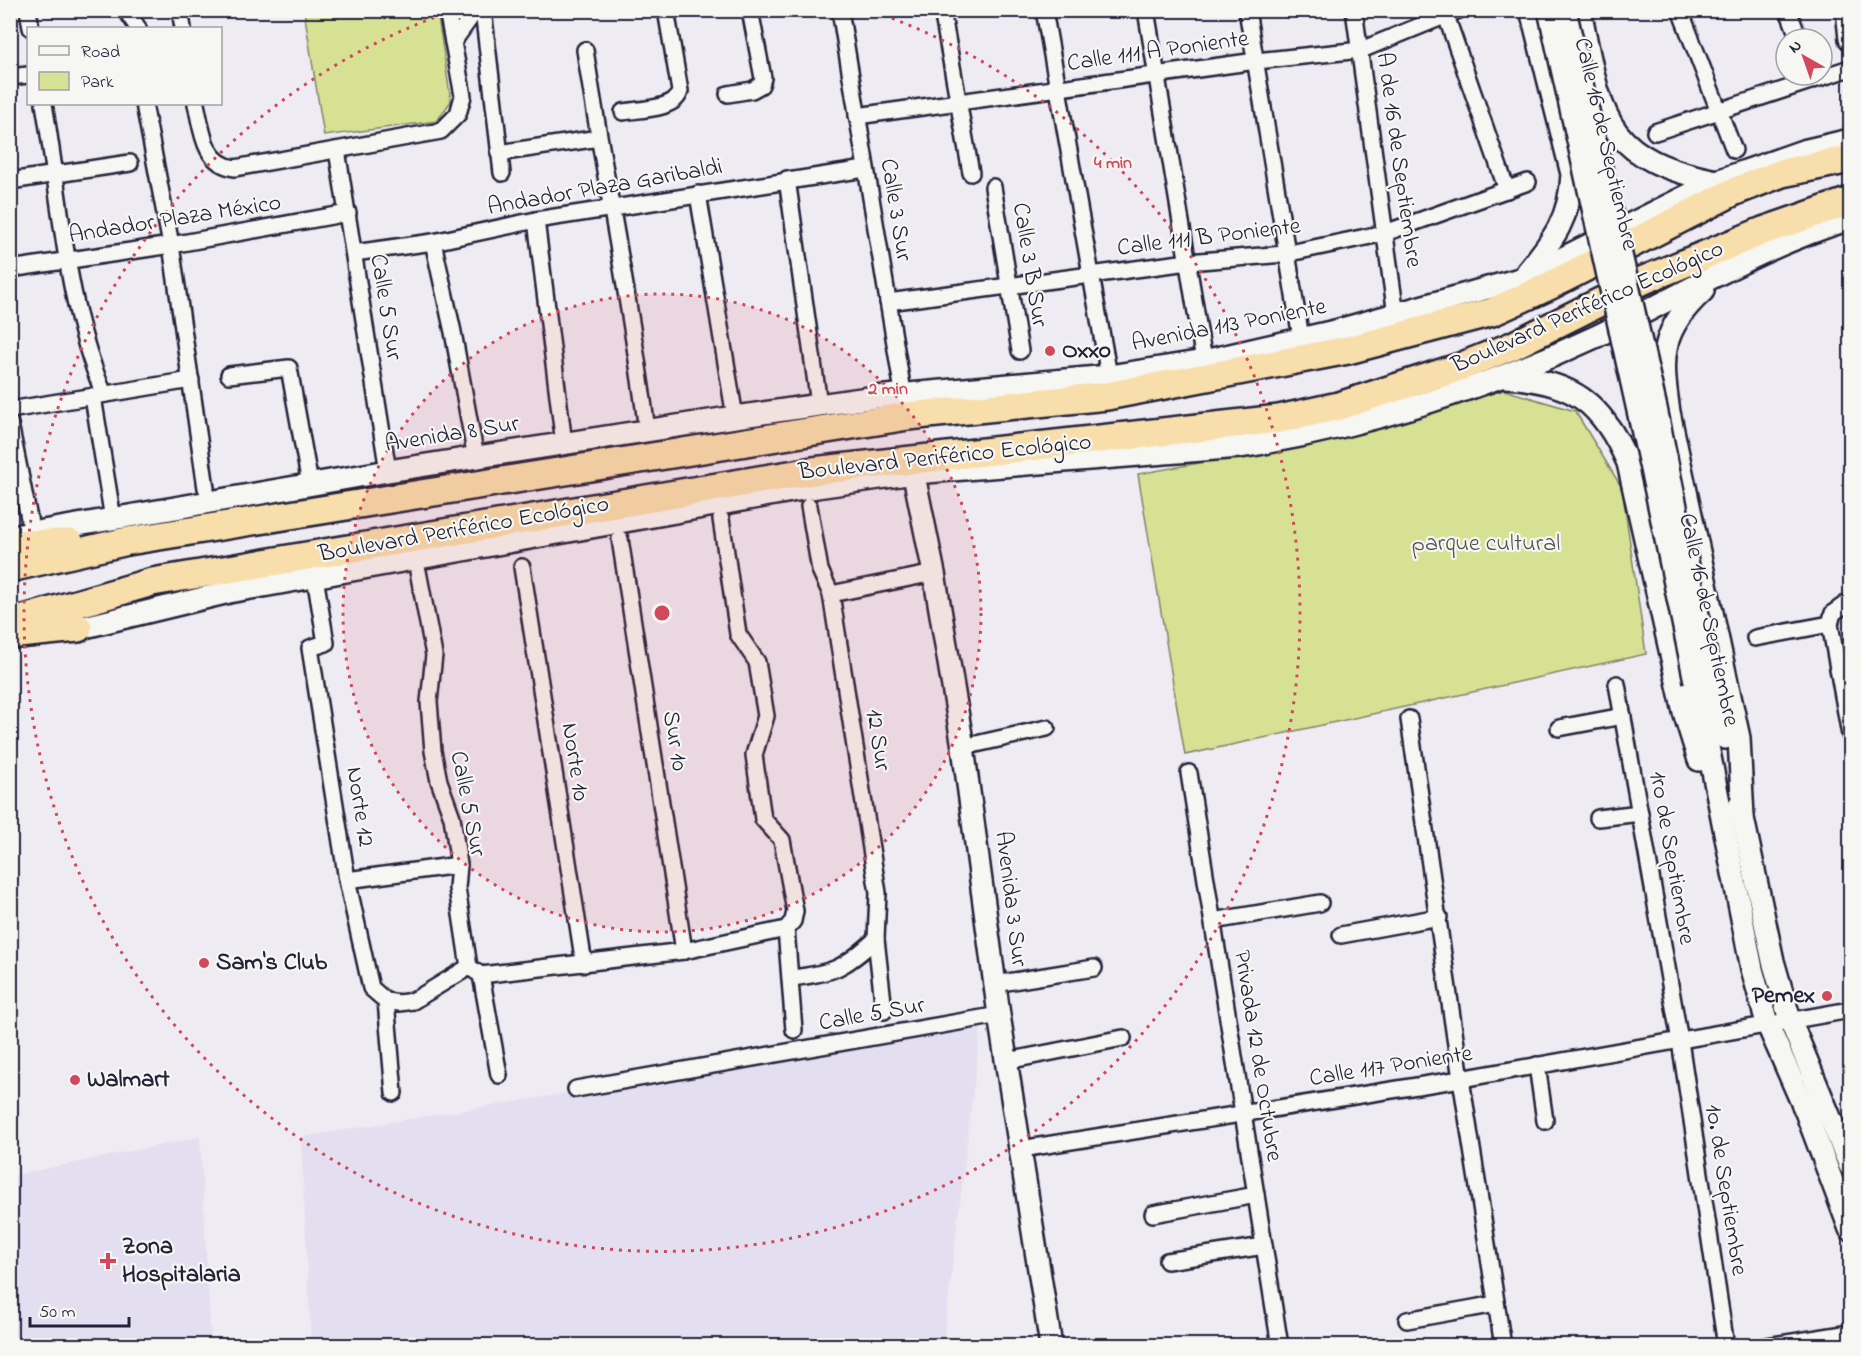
<svg xmlns="http://www.w3.org/2000/svg" width="1861" height="1356" font-family="'Indie Flower',sans-serif">
<rect width="100%" height="100%" fill="#eeebf2"/>
<filter id="ink" filterUnits="userSpaceOnUse"><feTurbulence type="fractalNoise" baseFrequency=".0167" numOctaves="2"/><feDisplacementMap in="SourceGraphic" scale="12" xChannelSelector="R" yChannelSelector="G"/><feConvolveMatrix kernelMatrix="1 2 1 2 8 2 1 2 1" color-interpolation-filters="sRGB"/></filter>
<g filter="url(#ink)">
<!-- built -->
<g fill="#e4def1">
<polygon points="981,1025 943,1345 311,1345 301,1137"/>
<polygon points="200,1137 211,1345 11,1345 11,1176"/>
</g>
<!-- green -->
<g fill="#d6e194" stroke="#7c8268" stroke-width="1.5">
<polygon points="304,11 437,11 451,101 437,121 324,136"/>
<polygon points="1504,390 1575,411 1622,488 1646,654 1185,755 1138,474 1360,434"/>
</g>
<g fill="none" stroke-linecap="round" stroke-linejoin="round">
<!-- street casing -->
<g stroke="#22223b" stroke-width="20">
<g id="street">
<polyline points="28,10 31,28"/>
<polyline points="126,10 138,28"/>
<polyline points="180,10 183,28"/>
<polyline points="483,10 502,173"/>
<polyline points="840,10 905,404"/>
<polyline points="942,10 971,173"/>
<polyline points="1044,10 1109,376"/>
<polyline points="1146,10 1204,361"/>
<polyline points="1247,10 1301,338"/>
<polyline points="1354,10 1396,315"/>
<polyline points="1444,10 1507,190"/>
<polyline points="1680,10 1734,150"/>
<polyline points="1788,10 1799,39"/>
<polyline points="453,42 476,10"/>
<path d="M 585,50 C 604,175 630,298 646,423"/>
<polyline points="10,77 28,75"/>
<polyline points="728,94 752,90 761,85 763,78 750,10"/>
<path d="M 44,104 C 61,200 65,303 104,394"/>
<polyline points="144,104 171,245 206,488"/>
<path d="M 196,104 C 202,129 203,164 235,168 L 441,131 L 458,114 L 463,96 L 447,10"/>
<path d="M 623,112 C 639,109 676,110 680,91 L 666,10"/>
<polyline points="857,116 1256,61 1361,50 1459,10"/>
<polyline points="1655,132 1850,68"/>
<polyline points="337,150 388,471"/>
<polyline points="499,153 599,138"/>
<polyline points="787,179 819,404"/>
<polyline points="10,181 130,163"/>
<polyline points="993,187 1020,351"/>
<polyline points="698,194 735,417"/>
<polyline points="536,220 564,444"/>
<polyline points="433,242 453,332 476,458"/>
<polyline points="354,253 433,242 536,220 865,169"/>
<polyline points="10,269 171,245 348,213"/>
<polyline points="888,302 1188,262 1285,254 1385,233 1528,182"/>
<polyline points="229,375 289,368 310,484"/>
<polyline points="93,397 113,519"/>
<polyline points="10,410 191,380"/>
<polyline points="10,424 32,533"/>
<polyline points="809,506 820,570 831,594 878,893 876,939 884,1011"/>
<polyline points="721,519 738,634 757,662 766,716 754,755 763,819 782,840 795,911 793,921 786,929 794,1030"/>
<polyline points="620,539 684,951"/>
<polyline points="522,567 584,964"/>
<polyline points="418,571 434,655 429,702 433,751 439,781 452,817 459,865 457,888 469,967 481,975 499,1075"/>
<polyline points="315,577 326,643 310,648 347,880 371,988 386,1001 399,1003 413,1001 469,967"/>
<polyline points="831,594 934,573"/>
<polyline points="1850,601 1833,613 1830,624 1850,735"/>
<polyline points="1755,638 1830,624"/>
<polyline points="1617,684 1680,1041 1726,1346"/>
<polyline points="1409,719 1461,1079 1503,1346"/>
<polyline points="1559,728 1623,716"/>
<polyline points="963,747 1047,728"/>
<polyline points="1189,773 1280,1346"/>
<polyline points="1598,818 1640,813"/>
<polyline points="347,880 459,865"/>
<polyline points="1213,921 1320,903"/>
<polyline points="1341,935 1439,917"/>
<polyline points="481,975 684,951 786,929"/>
<path d="M 791,978 C 835,973 844,968 876,939"/>
<polyline points="995,984 1094,968"/>
<polyline points="386,1001 394,1093"/>
<polyline points="1007,1061 1123,1038"/>
<polyline points="1537,1065 1545,1121"/>
<polyline points="576,1089 999,1015"/>
<polyline points="1021,1149 1461,1079 1850,1010"/>
<polyline points="1153,1214 1256,1195"/>
<polyline points="1167,1261 1264,1246"/>
<polyline points="1407,1320 1496,1304"/>
<polyline points="1767,1346 1850,1333"/>
</g>
</g>
<!-- secondary casing -->
<g stroke="#22223b" stroke-width="26">
<g id="secondary">
<path d="M 1580,10 C 1602,115 1600,158 1717,181"/>
<polyline points="1847,10 1850,39"/>
<path d="M 1527,272 C 1554,239 1570,218 1572,174 L 1531,10"/>
<path d="M 1703,291 C 1659,331 1661,357 1669,412 L 1739,738 L 1743,817"/>
<path d="M 1506,377 C 1572,381 1602,402 1628,463 L 1684,712 L 1699,760"/>
<polyline points="911,461 934,573 963,747 999,1015 1051,1346"/>
<polyline points="20,535 388,471 735,417 875,397 1109,376 1204,361 1335,331 1523,278 1717,181 1803,151 1850,140"/>
<path d="M 64,632 L 229,592 L 803,489 L 914,473 L 1240,447 C 1361,428 1484,389 1595,337 C 1679,297 1761,246 1850,219"/>
<polyline points="1711,679 1725,738"/>
<polyline points="1695,681 1752,969 1767,1023 1806,1112 1850,1229"/>
<polyline points="1740,804 1773,961 1790,1020 1850,1166"/>
</g>
</g>
<!-- highway casing -->
<g stroke="#22223b" stroke-width="32">
<g id="highway">
<polyline points="10,544 70,543"/>
<polyline points="10,568 128,541 908,416 1107,396 1348,350 1492,312 1549,286 1733,192 1782,173 1850,159"/>
<polyline points="10,623 152,582 813,471 1279,419 1339,406 1460,367 1512,346 1644,280 1763,231 1850,201"/>
<polyline points="18,634 78,628"/>
</g>
</g>
<!-- street -->
<use href="#street" stroke="#f6f6f2" stroke-width="15"/>
<!-- secondary -->
<use href="#secondary" stroke="#f6f6f2" stroke-width="21"/>
<!-- highway -->
<use href="#highway" stroke="#f8deab" stroke-width="27"/>
<!-- secondary-bridge casing -->
<g stroke="#22223b" stroke-width="26" stroke-linecap="butt">
<g id="secondary-bridge">
<polyline points="1549,10 1657,496 1695,681"/>
<polyline points="1565,10 1656,408 1711,679"/>
</g>
</g>
<!-- secondary-bridge -->
<use href="#secondary-bridge" stroke="#f6f6f2" stroke-width="21"/>
</g>
</g>
<!-- distance rings -->
<circle cx="662" cy="613" r="319" fill="#d1495b" fill-opacity=".12"/>
<g fill="none" stroke="#d1495b" stroke-width="3" stroke-dasharray="3 6">
<circle cx="662" cy="613" r="319"/>
<path d="M875 12A638 638 0 1 1 449 12"/>
</g>
<!-- markers -->
<g fill="#d1495b" stroke="#f6f6f2" stroke-width="2">
<circle cx="1050" cy="351" r="6"/>
<circle cx="204" cy="963" r="6"/>
<circle cx="1827" cy="996" r="6"/>
<circle cx="75" cy="1080" r="6"/>
<path d="M105 1252h6v6h6v6h-6v6h-6v-6h-6v-6h6z"/>
</g>
<g text-anchor="middle" dominant-baseline="central" stroke-width="4.5" stroke-linejoin="round" paint-order="stroke">
<!-- street labels -->
<g font-size="24" fill="#22223b" stroke="#f6f6f2">
<text transform="translate(1158 52) rotate(-8)">Calle 111 A Poniente</text>
<text transform="translate(1605 144) rotate(77)">Calle 16 de Septiembre</text>
<text transform="translate(1398 160) rotate(82)">A de 16 de Septiembre</text>
<text transform="translate(605 188) rotate(-10)">Andador Plaza Garibaldi</text>
<text transform="translate(895 210) rotate(81)">Calle 3 Sur</text>
<text transform="translate(175 220) rotate(-9)">Andador Plaza México</text>
<text transform="translate(1209 238) rotate(-7)">Calle 111 B Poniente</text>
<text transform="translate(1029 265) rotate(81)">Calle 3 B Sur</text>
<text transform="translate(385 307) rotate(81)">Calle 5 Sur</text>
<text transform="translate(1588 308) rotate(-24)">Boulevard Periférico Ecológico</text>
<text transform="translate(1229 326) rotate(-11)">Avenida 113 Poniente</text>
<text transform="translate(452 435) rotate(-9)">Avenida 8 Sur</text>
<text transform="translate(945 458) rotate(-6)">Boulevard Periférico Ecológico</text>
<text transform="translate(464 530) rotate(-10)">Boulevard Periférico Ecológico</text>
<text transform="translate(1708 620) rotate(78)">Calle 16 de Septiembre</text>
<text transform="translate(877 740) rotate(81)">12 Sur</text>
<text transform="translate(674 741) rotate(81)">Sur 10</text>
<text transform="translate(574 762) rotate(81)">Norte 10</text>
<text transform="translate(467 804) rotate(79)">Calle 5 Sur</text>
<text transform="translate(359 807) rotate(81)">Norte 12</text>
<text transform="translate(1671 858) rotate(80)">1ro de Septiembre</text>
<text transform="translate(1010 899) rotate(83)">Avenida 3 Sur</text>
<text transform="translate(872 1015) rotate(-10)">Calle 5 Sur</text>
<text transform="translate(1257 1056) rotate(81)">Privada 12 de Octubre</text>
<text transform="translate(1391 1067) rotate(-9)">Calle 117 Poniente</text>
<text transform="translate(1725 1190) rotate(81)">1o. de Septiembre</text>
</g>
<!-- poi labels -->
<g font-size="24" font-weight="bold" fill="#22223b" stroke="#f6f6f2" text-anchor="start">
<text x="1062" y="351">Oxxo</text>
<text x="216" y="963">Sam's Club</text>
<text x="1815" y="996" text-anchor="end">Pemex</text>
<text x="87" y="1080">Walmart</text>
<text x="122" y="1247">Zona<tspan x="122" dy="28">Hospitalaria</tspan></text>
</g>
<!-- park labels -->
<g font-size="24" fill="#4f5251" stroke="#f6f6f2">
<text x="1486" y="544">parque cultural</text>
</g>
</g>
<circle cx="662" cy="613" r="9" fill="#d1495b" stroke="#f6f6f2" stroke-width="3"/>
<g font-size="18" text-anchor="middle" font-weight="bold" fill="#d1495b" stroke="#f6f6f2" stroke-width="4.5" stroke-linejoin="round" paint-order="stroke">
<text x="1113" y="168">4 min</text>
<text x="888" y="394">2 min</text>
</g>
<!-- margin -->
<rect width="1861" height="1356" fill="none" stroke="#f6f6f2" stroke-width="36"/>
<rect x="18" y="18" width="1825" height="1320" fill="none" stroke="#22223b" stroke-width="2" filter="url(#ink)"/>
<!-- legend -->
<rect x="27" y="27" width="195" height="78" fill="#f6f6f2" stroke="#a1a1a9" stroke-width="1.5"/>
<rect x="39" y="46" width="30" height="9" fill="#f6f6f2" stroke="#a1a1a9" stroke-width="1.5"/>
<text x="81" y="57" font-size="18" fill="#22223b">Road</text>
<rect x="39" y="72" width="30" height="18" fill="#d6e194" stroke="#a1a1a9" stroke-width="1.5"/>
<text x="81" y="87" font-size="18" fill="#22223b">Park</text>
<!-- north arrow -->
<g transform="translate(1804 57) rotate(320)"><circle r="28" fill="#f6f6f2" stroke="#a1a1a9" stroke-width="1.5"/>
<path d="M0-4.5L10 22L0 15L-10 22Z" fill="#d1495b"/>
<text y="-9" font-size="16" font-weight="bold" text-anchor="middle" fill="#22223b">N</text>
</g>
<!-- scale -->
<path d="M30 1317v9h99v-9" fill="none" stroke="#22223b" stroke-width="3"/>
<text x="39" y="1317" font-size="18" fill="#22223b" stroke="#f6f6f2" stroke-width="4.5" paint-order="stroke">50 m</text>
</svg>
